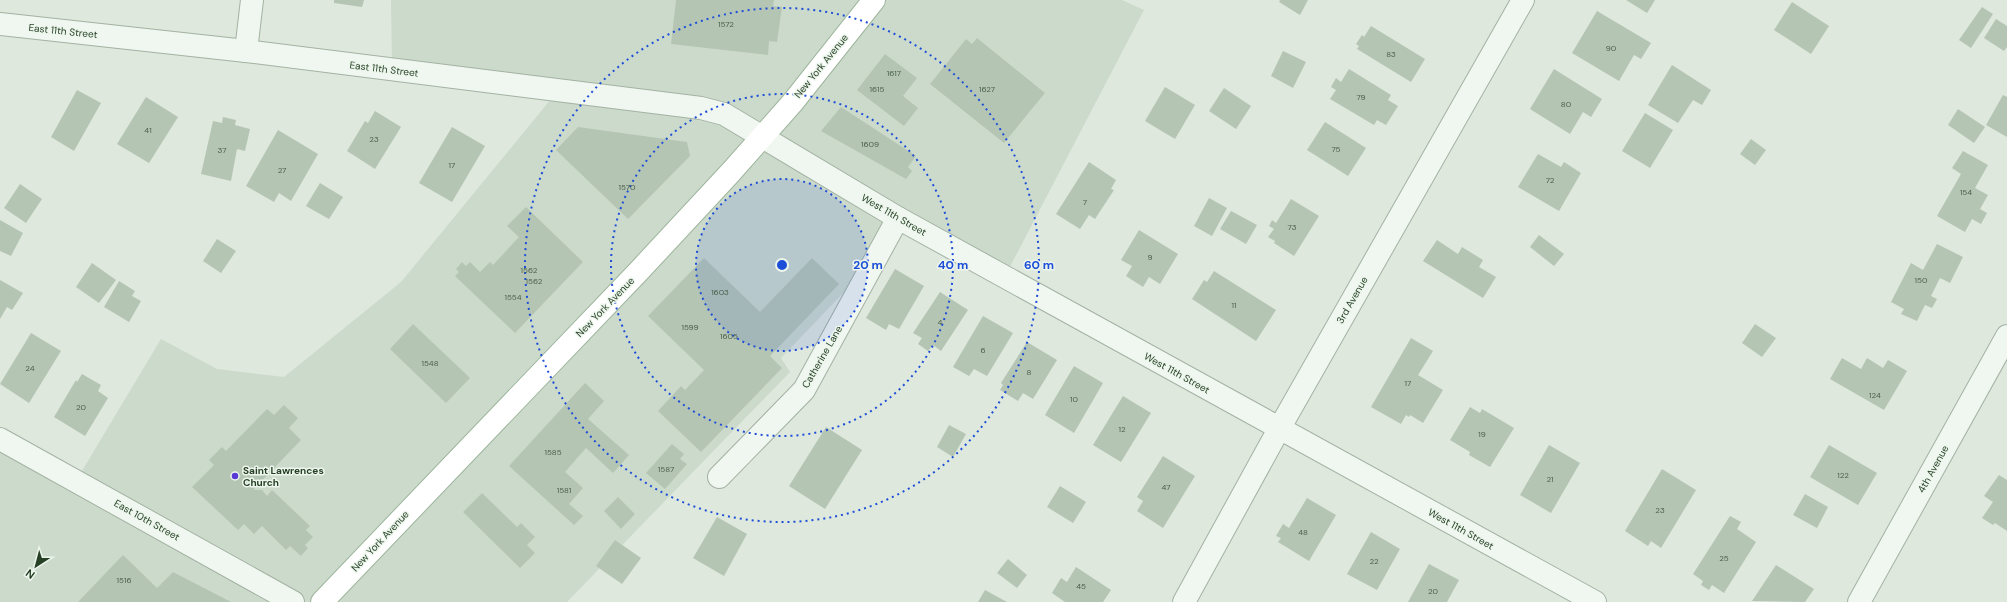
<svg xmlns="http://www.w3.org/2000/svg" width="2007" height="602" font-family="'DM Sans',sans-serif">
<rect width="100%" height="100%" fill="#dee8dd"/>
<!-- built -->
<polygon fill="#ccdacb" points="391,0 1122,0 1144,10 1002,282 889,220 850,286 781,358 790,372 567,602 0,602 0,452 70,491 161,339 217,369 284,377 401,282 565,82 392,64"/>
<!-- building -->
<g fill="#b5c5b4">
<polygon points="334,0 364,0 362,7 334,3"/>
<polygon points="676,0 774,0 773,6 782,7 777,42 769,41 768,55 671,44"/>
<polygon points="1280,0 1308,0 1300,15 1279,2"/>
<polygon points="1626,0 1655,0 1647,13"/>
<polygon points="1792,2 1829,26 1811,54 1774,30"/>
<polygon points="1982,7 1993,14 1971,48 1959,40"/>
<polygon points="1597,11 1651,43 1641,59 1634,55 1619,81 1572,53"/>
<polygon points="1996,19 2007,26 2007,47 2004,51 1984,38"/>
<polygon points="1371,26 1425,59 1411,82 1357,49 1359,46 1356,44 1362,35 1364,37"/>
<polygon points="977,38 1045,93 1004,143 930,84 966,39 972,44"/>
<polygon points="1283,51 1306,62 1293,88 1271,76"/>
<polygon points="885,54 917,78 903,96 918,108 904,126 857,90"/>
<polygon points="1672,65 1711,90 1702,105 1693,100 1678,123 1648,105"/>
<polygon points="1349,69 1391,95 1388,100 1398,106 1386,125 1377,120 1374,125 1330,99 1336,90 1331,87 1336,78 1341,82"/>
<polygon points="1554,69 1602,99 1591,117 1583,112 1570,134 1530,109"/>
<polygon points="1165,87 1195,105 1175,139 1145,121"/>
<polygon points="1224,88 1251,106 1236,129 1209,111"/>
<polygon points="77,90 101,103 74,151 51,137"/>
<polygon points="2003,95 2007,97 2007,137 1986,125"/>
<polygon points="146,97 178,117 149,163 117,144"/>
<polygon points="841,107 916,156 908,167 912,171 906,179 821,131"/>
<polygon points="1958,109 1985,127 1974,143 1948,125"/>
<polygon points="375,111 401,127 375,169 347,151 365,121 368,123"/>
<polygon points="1645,113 1673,130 1650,168 1622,151"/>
<polygon points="223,117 236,120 235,125 250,129 245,151 237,149 231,181 201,174 213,121 222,123"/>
<polygon points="1325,122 1366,148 1348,176 1307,150"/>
<polygon points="452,127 485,146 452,202 419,183"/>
<polygon points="578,127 687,142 690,156 628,219 556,150"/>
<polygon points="278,130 318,154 291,201 279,193 274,202 246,186"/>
<polygon points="1751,139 1766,150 1755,165 1740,154"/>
<polygon points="1963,151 1988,165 1975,188 1988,195 1980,209 1987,213 1981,224 1972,219 1965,232 1937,216 1961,174 1952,168"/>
<polygon points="1538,154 1561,167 1564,162 1581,173 1559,211 1518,187"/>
<polygon points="1089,162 1116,180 1111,189 1114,190 1095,219 1089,215 1080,229 1056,214"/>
<polygon points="320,183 343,197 329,219 306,206"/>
<polygon points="20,184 42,199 26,223 4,208"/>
<polygon points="1209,198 1227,208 1212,236 1194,226"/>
<polygon points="1291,199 1319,216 1294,256 1274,243 1275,241 1268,237 1274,229 1269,226 1272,220 1276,223"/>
<polygon points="526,207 583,262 515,333 455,276 459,272 456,269 462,262 466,266 470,262 480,272 490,262 493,265 519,237 507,226"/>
<polygon points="1231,211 1257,225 1246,244 1220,229"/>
<polygon points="0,220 23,233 11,256 0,251"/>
<polygon points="1139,230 1178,254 1160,284 1149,277 1143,287 1126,276 1132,266 1121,260"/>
<polygon points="1539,235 1564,254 1554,266 1530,247"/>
<polygon points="217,239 236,251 221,273 203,261"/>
<polygon points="1437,240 1458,254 1462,247 1483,260 1479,267 1496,277 1483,298 1423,261"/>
<polygon points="1937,244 1963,257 1950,283 1940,278 1931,296 1937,299 1932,308 1925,305 1917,321 1901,314 1904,309 1891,302 1911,263 1923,270"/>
<polygon points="704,258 760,312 812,258 839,284 770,356 782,368 701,452 658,411 681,386 685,390 704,370 648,316"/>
<polygon points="92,263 116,280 99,303 76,287"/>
<polygon points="895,269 924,286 899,329 889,324 886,330 866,318"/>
<polygon points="1214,271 1276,310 1256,341 1192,299 1204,280 1207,282"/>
<polygon points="0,280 23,293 12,310 7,307 0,319"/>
<polygon points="119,281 135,291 132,296 141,301 129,322 104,307"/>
<polygon points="940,292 968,310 941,351 933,345 928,351 918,344 922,338 913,333"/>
<polygon points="983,316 1013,333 987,376 974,369 969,376 953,367"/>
<polygon points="413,324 470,378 446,403 390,349"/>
<polygon points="1755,324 1776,338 1762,357 1742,343"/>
<polygon points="31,333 61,351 29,403 0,384"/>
<polygon points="1411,338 1433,351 1418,375 1443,390 1423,423 1410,415 1409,417 1406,415 1401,424 1371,407"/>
<polygon points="1027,342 1057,360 1033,399 1023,393 1018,401 1000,390 1003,385 1001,383"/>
<polygon points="1842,358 1861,369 1867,358 1883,368 1888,360 1907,371 1884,410 1830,379"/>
<polygon points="1074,366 1103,383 1074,433 1045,415"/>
<polygon points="82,374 101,385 98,391 108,398 85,436 54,417 76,380 77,382"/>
<polygon points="585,383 604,401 588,419 629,455 613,473 586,448 565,472 583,488 569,504 583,516 574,525 509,466"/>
<polygon points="1123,396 1151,413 1121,462 1093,445"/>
<polygon points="284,405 298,418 289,428 301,440 253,490 262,490 267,496 272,490 310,526 306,530 313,537 305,545 308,548 301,556 290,546 286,550 262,526 254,534 244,524 238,530 192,487 214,465 209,460 222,447 226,451 267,409 274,415"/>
<polygon points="1470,407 1480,413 1482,409 1514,428 1490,467 1469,455 1470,452 1450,440"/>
<polygon points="949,425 966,434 953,457 937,447"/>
<polygon points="826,427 862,450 825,509 789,486"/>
<polygon points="672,444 684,454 680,459 687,464 665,489 646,473"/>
<polygon points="1549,445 1580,463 1551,513 1520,495"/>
<polygon points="1829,445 1877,473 1858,505 1810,477"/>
<polygon points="1163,456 1195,476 1163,528 1137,511 1143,501 1137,497"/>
<polygon points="1662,469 1696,490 1661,548 1651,541 1648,546 1625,531"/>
<polygon points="1999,475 2007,480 2007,531 1995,523 1993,525 1982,518 1993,502 1984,496"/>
<polygon points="1060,486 1086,502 1073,523 1047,507"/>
<polygon points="482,493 517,527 521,523 535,537 527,545 535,553 520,568 463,512"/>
<polygon points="1805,494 1828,507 1817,528 1793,515"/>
<polygon points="618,497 635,514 621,529 604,511"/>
<polygon points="1307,498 1336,515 1309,561 1278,542 1281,538 1276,536 1283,524 1289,528"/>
<polygon points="1730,516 1741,522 1737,529 1756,542 1724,593 1712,585 1709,590 1701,585 1703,581 1693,574"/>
<polygon points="717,517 747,534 724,576 693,558"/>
<polygon points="1371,532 1400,549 1377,590 1347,574"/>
<polygon points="615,540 641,558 622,584 596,566"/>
<polygon points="123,555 157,588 173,572 231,602 78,602"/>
<polygon points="1008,559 1027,575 1017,588 997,573"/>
<polygon points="1429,564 1459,580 1447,602 1408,602"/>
<polygon points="1776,565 1814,589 1805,602 1752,601"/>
<polygon points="1076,567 1111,590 1103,602 1065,602 1052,593 1061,578 1067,582"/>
<polygon points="985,590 1007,602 978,602"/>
</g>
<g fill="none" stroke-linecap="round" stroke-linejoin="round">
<!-- minor casing -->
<g stroke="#a3b2a2" stroke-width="24">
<g id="minor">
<polyline points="0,24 246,51 701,108 724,114 898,218 1595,602"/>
<polyline points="246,51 252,0"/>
<polyline points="0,439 293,602"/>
<polyline points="719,477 804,390 898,218"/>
<polyline points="1184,602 1279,429 1523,0"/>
<polyline points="1859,602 2007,336"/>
</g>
</g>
<!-- major casing -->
<g stroke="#9db59c" stroke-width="24">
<polyline id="major" points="322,602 638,272 731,172 793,102 874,0"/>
</g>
<!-- minor -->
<use href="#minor" stroke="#f0f6f0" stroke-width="22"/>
<!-- major -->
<use href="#major" stroke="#fff" stroke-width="22"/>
</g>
<!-- distance rings -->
<circle cx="782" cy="265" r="86" fill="#1d4ed8" fill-opacity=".12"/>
<g fill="none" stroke="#1d4ed8" stroke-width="2" stroke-dasharray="2 4">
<circle cx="782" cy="265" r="86"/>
<circle cx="782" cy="265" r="171"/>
<circle cx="782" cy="265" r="257"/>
</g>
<!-- markers -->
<circle fill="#5839d7" stroke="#edf6ed" stroke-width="1.5" cx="235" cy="476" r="4"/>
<g text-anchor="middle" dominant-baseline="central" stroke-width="3" stroke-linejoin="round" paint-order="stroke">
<!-- number labels -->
<g font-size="8" fill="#4a614a">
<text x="726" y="24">1572</text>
<text x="1611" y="48">90</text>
<text x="1391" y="54">83</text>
<text x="894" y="73">1617</text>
<text x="877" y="89">1615</text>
<text x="987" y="89">1627</text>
<text x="1361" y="97">79</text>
<text x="1566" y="104">80</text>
<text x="148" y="130">41</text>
<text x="374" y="139">23</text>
<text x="870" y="144">1609</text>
<text x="1336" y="149">75</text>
<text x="222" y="150">37</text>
<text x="452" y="165">17</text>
<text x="282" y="170">27</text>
<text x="1550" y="180">72</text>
<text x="627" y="187">1570</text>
<text x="1966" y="192">154</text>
<text x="1085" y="202">7</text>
<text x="1292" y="227">73</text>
<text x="1150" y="257">9</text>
<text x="529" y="270">1562</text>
<text x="1921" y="280">150</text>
<text x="534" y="281">1562</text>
<text x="720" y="292">1603</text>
<text x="513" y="297">1554</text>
<text x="1234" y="305">11</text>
<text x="940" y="322">4</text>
<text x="690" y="327">1599</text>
<text x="729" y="336">1605</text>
<text x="983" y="350">6</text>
<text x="430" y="363">1548</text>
<text x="30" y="368">24</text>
<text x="1029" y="372">8</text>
<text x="1408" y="383">17</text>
<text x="1875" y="395">124</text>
<text x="1074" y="399">10</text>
<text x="81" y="407">20</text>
<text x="1122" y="429">12</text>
<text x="1482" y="434">19</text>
<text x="553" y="452">1585</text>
<text x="666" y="469">1587</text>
<text x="1843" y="475">122</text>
<text x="1550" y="479">21</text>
<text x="1166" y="487">47</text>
<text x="564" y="490">1581</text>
<text x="1660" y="510">23</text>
<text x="1303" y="532">48</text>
<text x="1724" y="558">25</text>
<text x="1374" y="561">22</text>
<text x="124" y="580">1516</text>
<text x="1081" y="586">45</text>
<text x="1433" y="591">20</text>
</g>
<!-- street labels -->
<g font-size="10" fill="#264026" stroke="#edf6ed">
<text transform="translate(63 31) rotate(6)">East 11th Street</text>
<text transform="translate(821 66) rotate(-51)">New York Avenue</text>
<text transform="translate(384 69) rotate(7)">East 11th Street</text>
<text transform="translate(894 215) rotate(30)">West 11th Street</text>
<text transform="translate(1352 300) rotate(-60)">3rd Avenue</text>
<text transform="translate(605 307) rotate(-46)">New York Avenue</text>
<text transform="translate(822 357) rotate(-60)">Catherine Lane</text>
<text transform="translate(1177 373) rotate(29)">West 11th Street</text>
<text transform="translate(1933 469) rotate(-61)">4th Avenue</text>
<text transform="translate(147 520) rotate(29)">East 10th Street</text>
<text transform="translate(1461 529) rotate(29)">West 11th Street</text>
<text transform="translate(380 541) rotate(-47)">New York Avenue</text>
</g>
<!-- poi labels -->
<g font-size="10" font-weight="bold" fill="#264026" stroke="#edf6ed" text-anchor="start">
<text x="243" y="470">Saint Lawrences<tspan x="243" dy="12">Church</tspan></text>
</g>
</g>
<circle cx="782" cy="265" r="6" fill="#1d4ed8" stroke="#edf6ed" stroke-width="2"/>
<g font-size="12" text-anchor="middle" font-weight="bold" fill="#1d4ed8" stroke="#edf6ed" stroke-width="3" stroke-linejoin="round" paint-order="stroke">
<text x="868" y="269">20 m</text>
<text x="953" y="269">40 m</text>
<text x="1039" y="269">60 m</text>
</g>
<!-- north arrow -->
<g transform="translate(36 566) rotate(216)" stroke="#edf6ed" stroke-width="3" paint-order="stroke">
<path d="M0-3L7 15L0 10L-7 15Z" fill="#264026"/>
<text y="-6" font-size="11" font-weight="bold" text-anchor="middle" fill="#264026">N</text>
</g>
</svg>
